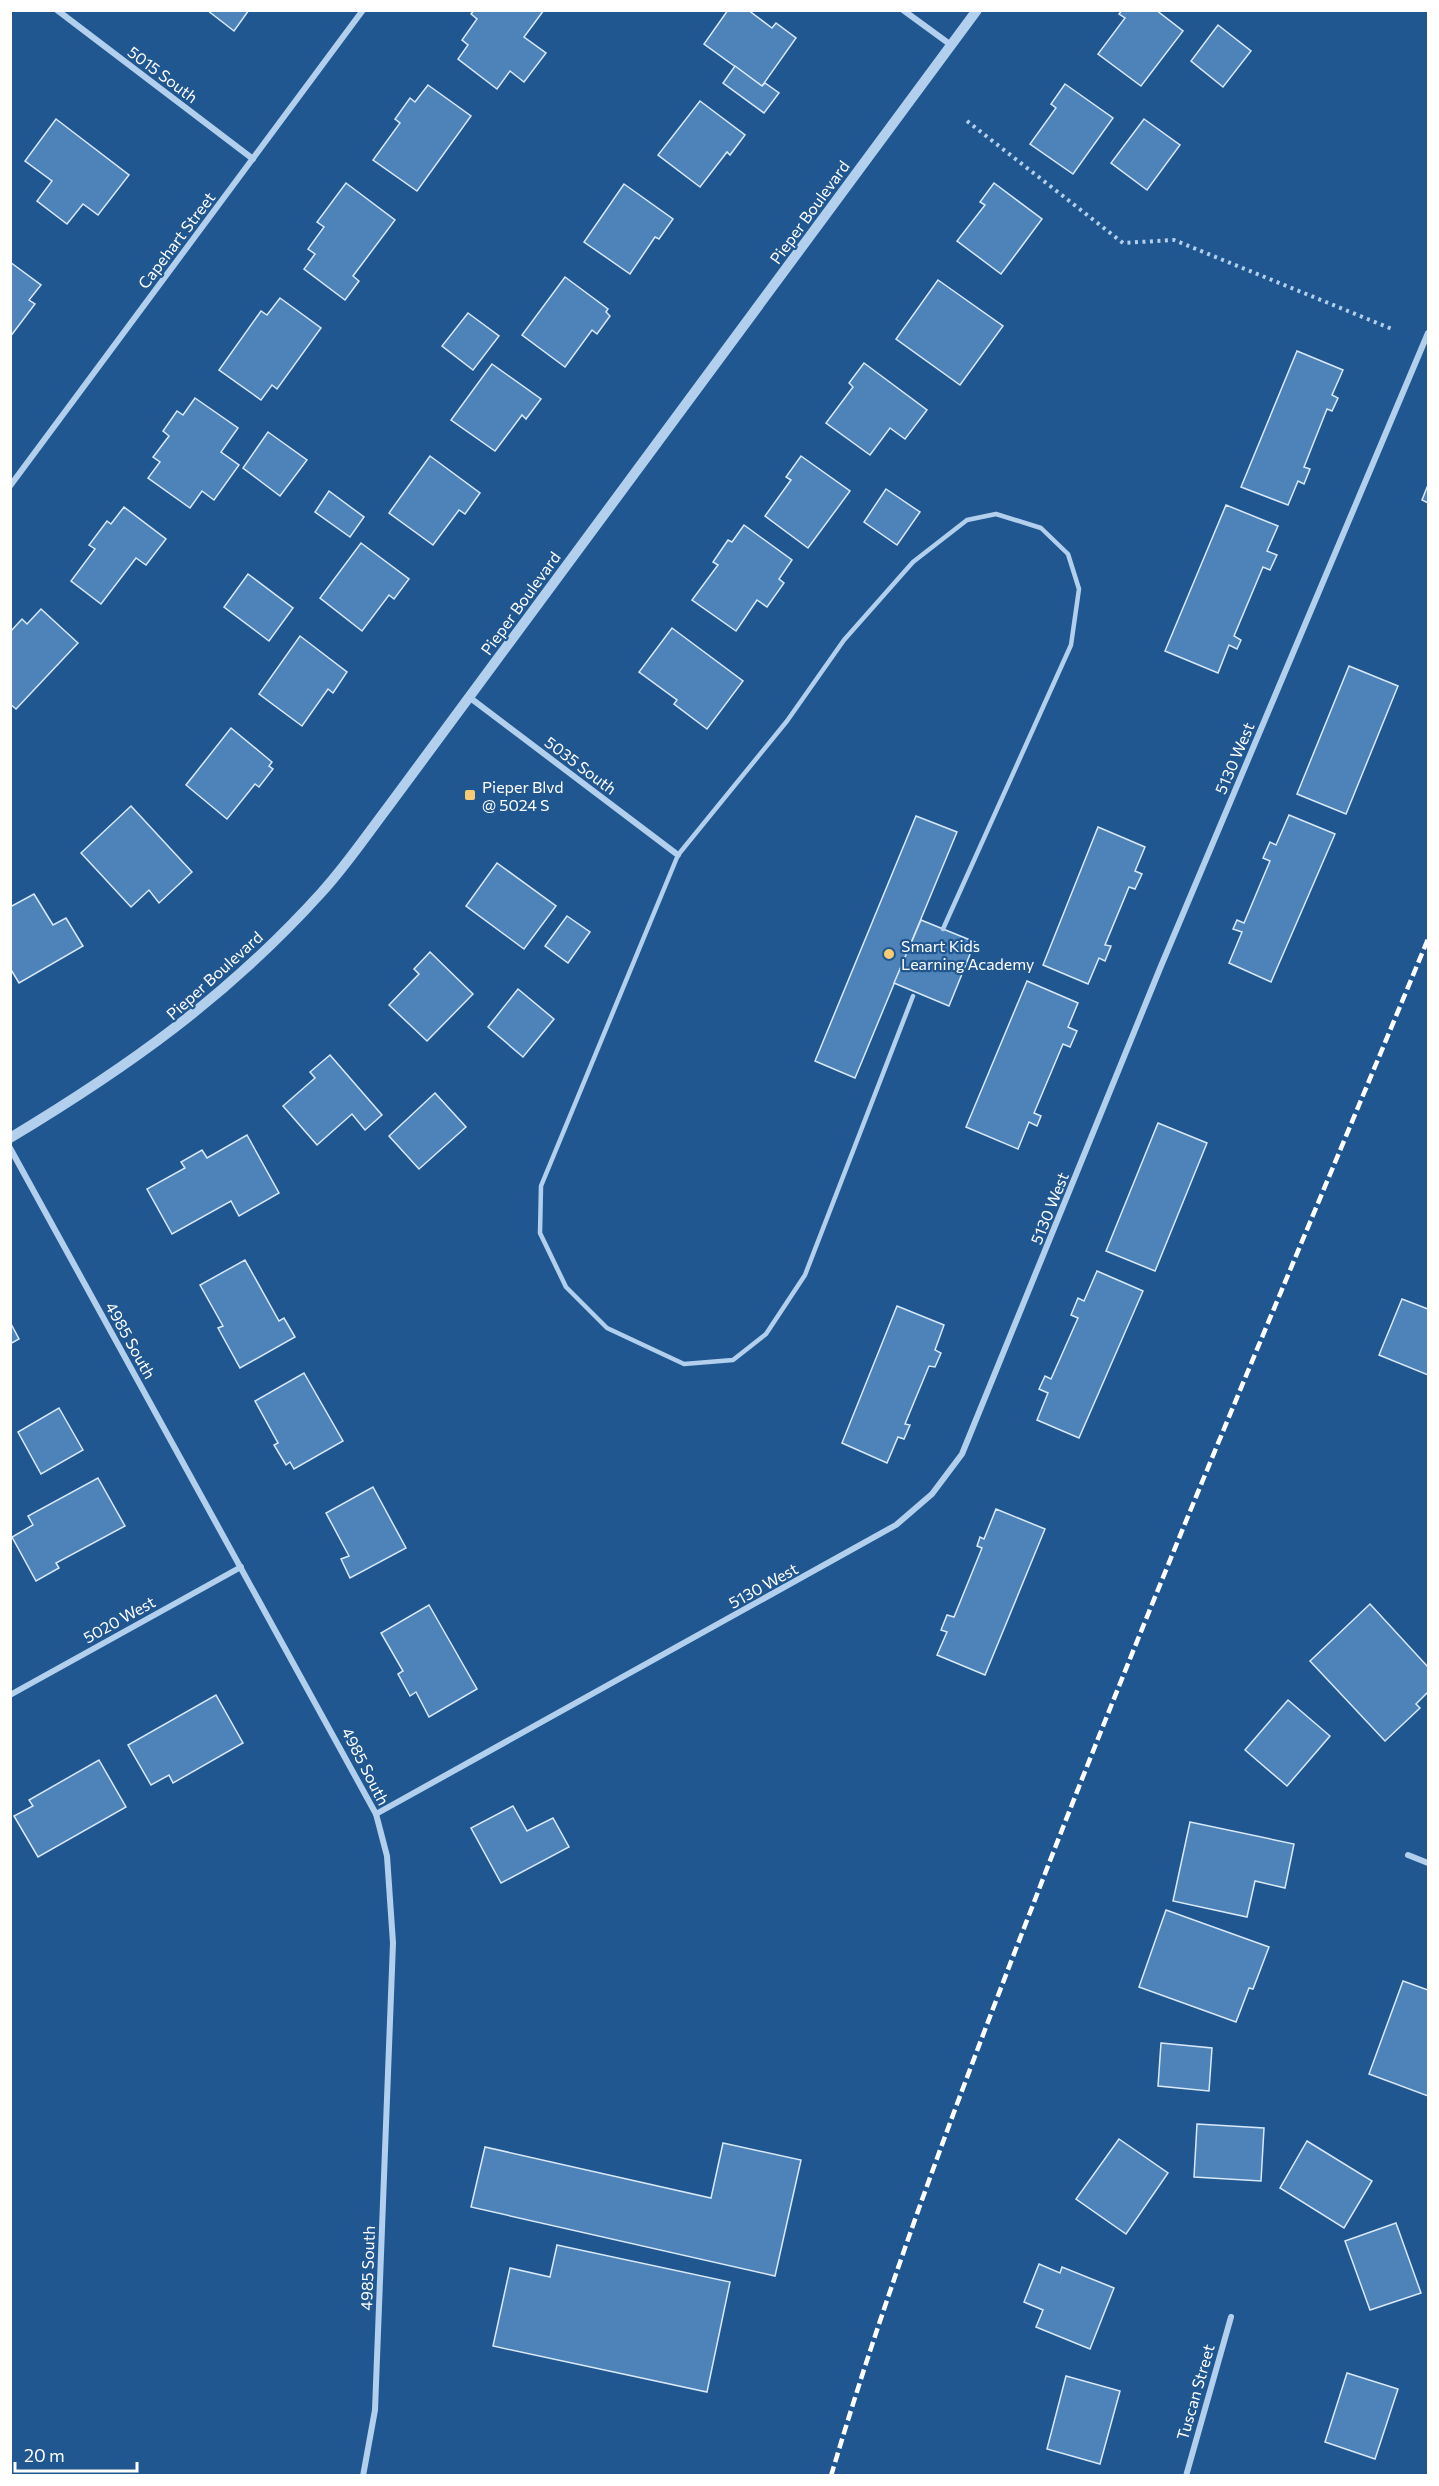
<svg xmlns="http://www.w3.org/2000/svg" width="1439" height="2486" font-family="Commissioner,sans-serif">
<rect width="100%" height="100%" fill="#215791"/>
<!-- building -->
<g fill="#4e83b9" stroke="#d8e9f9" stroke-width="1.5">
<polygon points="207,10 249,10 234,31"/>
<polygon points="474,10 544,10 524,37 546,53 524,82 510,71 497,89 458,59 468,45 462,40 477,19 471,14"/>
<polygon points="728,10 748,10 772,28 776,23 796,38 762,86 704,44"/>
<polygon points="1122,10 1156,10 1183,31 1141,86 1098,54 1125,18 1119,14"/>
<polygon points="1218,25 1251,51 1223,87 1191,61"/>
<polygon points="735,66 762,86 765,83 779,93 764,113 723,83"/>
<polygon points="1065,84 1113,118 1073,174 1030,144 1056,108 1051,104"/>
<polygon points="428,85 471,116 417,191 373,160 400,123 395,119 410,98 415,102"/>
<polygon points="700,101 745,135 730,155 727,152 700,187 658,155"/>
<polygon points="56,119 129,175 98,215 83,204 67,224 37,201 52,181 25,161"/>
<polygon points="1144,119 1180,145 1147,190 1111,163"/>
<polygon points="346,183 395,220 353,276 359,281 345,300 304,269 315,254 308,249 324,227 317,222"/>
<polygon points="994,183 1042,219 1001,274 957,241 985,205 980,202"/>
<polygon points="624,184 673,219 659,239 655,237 630,274 584,242"/>
<polygon points="10,262 41,285 29,300 35,304 10,337"/>
<polygon points="565,277 608,309 606,312 610,316 597,334 592,330 565,367 522,335"/>
<polygon points="938,280 1003,326 960,385 896,339"/>
<polygon points="280,298 321,328 277,389 272,385 261,400 219,370 261,311 267,315"/>
<polygon points="468,313 499,336 473,370 442,346"/>
<polygon points="1297,351 1343,370 1332,395 1338,398 1332,411 1327,409 1304,467 1310,469 1304,484 1298,481 1288,505 1241,487"/>
<polygon points="864,363 927,410 905,439 890,428 870,455 826,423 853,387 849,383"/>
<polygon points="492,364 541,399 526,419 522,415 495,451 451,420"/>
<polygon points="195,398 238,428 221,452 239,465 214,500 202,491 190,508 148,478 160,462 153,457 169,436 163,431 177,411 183,415"/>
<polygon points="268,432 307,460 280,496 243,468"/>
<polygon points="430,456 480,493 465,514 459,510 433,545 389,513"/>
<polygon points="801,456 850,491 808,548 765,516 791,480 786,477"/>
<polygon points="1428,485 1428,503 1422,500"/>
<polygon points="886,489 920,512 897,545 864,522"/>
<polygon points="329,491 364,517 350,537 315,512"/>
<polygon points="1226,505 1278,526 1267,551 1277,555 1270,570 1263,567 1234,636 1241,640 1237,649 1229,645 1218,673 1165,651"/>
<polygon points="124,507 166,539 146,565 136,558 101,604 71,581 95,549 89,545 107,521 111,524"/>
<polygon points="744,525 792,560 779,579 784,583 767,607 757,600 736,631 692,600 718,565 713,562 728,540 732,542"/>
<polygon points="361,543 409,579 394,599 389,595 362,631 320,598"/>
<polygon points="248,574 293,608 269,641 224,607"/>
<polygon points="41,609 78,643 16,709 10,704 10,632 22,619 27,624"/>
<polygon points="672,628 743,681 707,729 674,704 677,700 639,672"/>
<polygon points="300,636 347,672 333,693 328,689 302,726 259,694"/>
<polygon points="1349,666 1398,686 1346,814 1297,794"/>
<polygon points="231,728 272,762 269,766 273,769 259,787 255,784 227,819 186,785"/>
<polygon points="131,806 192,872 159,903 149,890 131,907 81,853"/>
<polygon points="1289,815 1335,834 1271,982 1229,963 1242,932 1233,929 1237,920 1244,923 1270,861 1263,858 1270,842 1276,845"/>
<polygon points="916,816 957,832 855,1078 815,1061"/>
<polygon points="1098,827 1145,847 1135,871 1142,874 1135,889 1129,887 1105,945 1111,946 1105,961 1099,958 1088,984 1043,965"/>
<polygon points="497,863 556,906 524,949 466,906"/>
<polygon points="34,894 53,925 66,918 83,946 19,983 10,968 10,907"/>
<polygon points="567,916 590,932 568,963 545,946"/>
<polygon points="921,920 975,942 949,1006 894,983"/>
<polygon points="430,952 473,994 427,1041 389,1005 419,974 414,969"/>
<polygon points="1027,981 1078,1003 1068,1027 1077,1031 1070,1047 1063,1044 1034,1113 1041,1116 1037,1126 1029,1122 1018,1149 966,1127"/>
<polygon points="518,989 554,1019 523,1057 488,1027"/>
<polygon points="330,1055 382,1115 365,1130 352,1114 317,1145 283,1106 315,1078 310,1072"/>
<polygon points="435,1093 466,1127 419,1169 389,1136"/>
<polygon points="1158,1123 1207,1143 1155,1271 1106,1251"/>
<polygon points="247,1135 279,1193 239,1216 231,1201 172,1234 147,1189 185,1168 181,1162 202,1150 207,1158"/>
<polygon points="245,1260 279,1321 284,1318 295,1337 240,1368 218,1328 223,1326 200,1285"/>
<polygon points="1097,1271 1143,1291 1079,1438 1037,1420 1048,1393 1039,1389 1045,1376 1051,1379 1078,1318 1071,1315 1078,1298 1084,1301"/>
<polygon points="1402,1299 1428,1309 1428,1375 1379,1355"/>
<polygon points="897,1306 944,1325 935,1350 941,1353 935,1367 929,1366 905,1424 910,1425 904,1439 898,1437 887,1463 842,1443"/>
<polygon points="10,1322 19,1339 10,1344"/>
<polygon points="304,1373 343,1441 294,1469 290,1462 286,1465 274,1445 278,1443 255,1401"/>
<polygon points="59,1408 83,1450 41,1474 18,1432"/>
<polygon points="98,1478 125,1526 56,1563 59,1568 36,1581 12,1537 33,1525 28,1516"/>
<polygon points="373,1487 406,1548 350,1578 341,1559 349,1556 326,1513"/>
<polygon points="996,1509 1045,1529 985,1675 937,1655 947,1632 941,1630 947,1615 954,1617 982,1548 977,1546 980,1537 984,1539"/>
<polygon points="1370,1604 1428,1667 1428,1692 1416,1704 1420,1708 1385,1741 1310,1661"/>
<polygon points="429,1605 477,1689 429,1717 416,1692 410,1696 398,1674 403,1671 381,1633"/>
<polygon points="216,1695 243,1743 173,1783 169,1775 151,1785 128,1745"/>
<polygon points="1288,1700 1330,1736 1287,1786 1245,1750"/>
<polygon points="99,1760 126,1807 38,1857 14,1816 33,1806 29,1800"/>
<polygon points="513,1806 527,1831 553,1818 569,1847 501,1883 471,1828"/>
<polygon points="1190,1822 1294,1844 1285,1888 1255,1881 1247,1917 1173,1901"/>
<polygon points="1166,1910 1269,1947 1253,1989 1249,1988 1236,2022 1139,1987"/>
<polygon points="1403,1981 1428,1990 1428,2096 1369,2074"/>
<polygon points="1161,2043 1212,2048 1209,2091 1158,2086"/>
<polygon points="1197,2124 1264,2128 1261,2181 1194,2177"/>
<polygon points="1119,2139 1168,2173 1126,2234 1076,2199"/>
<polygon points="1307,2141 1372,2181 1344,2228 1280,2188"/>
<polygon points="723,2143 801,2160 775,2276 471,2207 485,2147 711,2198"/>
<polygon points="1396,2223 1421,2293 1370,2310 1345,2241"/>
<polygon points="557,2245 730,2282 707,2392 493,2346 510,2268 550,2277"/>
<polygon points="1039,2264 1060,2273 1062,2267 1114,2288 1090,2349 1036,2327 1043,2310 1024,2302"/>
<polygon points="1347,2373 1398,2389 1375,2459 1325,2442"/>
<polygon points="1066,2376 1120,2391 1100,2464 1047,2449"/>
</g>
<g fill="none" stroke-linecap="round" stroke-linejoin="round">
<!-- path -->
<polyline stroke="#b2d0ed" stroke-width="4" stroke-dasharray="3 4.5" stroke-linecap="butt" points="967,121 1123,243 1174,240 1392,329"/>
<!-- service -->
<polyline stroke="#b2d0ed" stroke-width="4.5" points="913,996 805,1275 766,1334 733,1360 684,1364 607,1328 566,1287 540,1233 541,1186 678,855 787,721 844,640 913,562 967,520 996,514 1041,528 1068,554 1079,589 1071,645 943,929"/>
<!-- minor -->
<g stroke="#b2d0ed" stroke-width="6">
<polyline points="57,10 253,159"/>
<polyline points="903,10 951,45"/>
<polyline points="10,486 363,10"/>
<polyline points="469,697 678,855"/>
<polyline points="10,1148 376,1814 387,1856 393,1943 375,2410 363,2476"/>
<polyline points="10,1695 241,1567"/>
<polyline points="376,1814 896,1525 932,1494 962,1454 1161,966 1428,333"/>
<polyline points="1408,1855 1428,1863"/>
<polyline points="1186,2476 1231,2317"/>
</g>
<!-- tertiary -->
<path stroke="#b2d0ed" stroke-width="10" d="M 10,1138 C 128,1067 228,996 321,893 C 345,867 366,836 388,807 L 977,10"/>
<!-- rail -->
<path stroke="#fff" stroke-width="4.5" stroke-dasharray="10 4.5" stroke-linecap="butt" d="M 831,2476 C 889,2280 962,2088 1036,1897 C 1160,1575 1296,1258 1428,939"/>
</g>
<!-- markers -->
<g fill="#f9cc74" stroke="#215791" stroke-width="2">
<rect x="464" y="789" width="12" height="12" rx="3"/>
<circle cx="889" cy="954" r="6"/>
</g>
<g text-anchor="middle" dominant-baseline="central" stroke-width="4.5" stroke-linejoin="round" paint-order="stroke">
<!-- street labels -->
<g font-size="16" fill="#fff" stroke="#215791">
<text transform="translate(163 74) rotate(37)">5015 South</text>
<text transform="translate(809 212) rotate(-54)">Pieper Boulevard</text>
<text transform="translate(176 240) rotate(-53)">Capehart Street</text>
<text transform="translate(520 603) rotate(-54)">Pieper Boulevard</text>
<text transform="translate(1234 758) rotate(-67)">5130 West</text>
<text transform="translate(581 765) rotate(37)">5035 South</text>
<text transform="translate(214 975) rotate(-42)">Pieper Boulevard</text>
<text transform="translate(1049 1208) rotate(-68)">5130 West</text>
<text transform="translate(131 1340) rotate(61)">4985 South</text>
<text transform="translate(763 1585) rotate(-29)">5130 West</text>
<text transform="translate(119 1619) rotate(-29)">5020 West</text>
<text transform="translate(366 1766) rotate(63)">4985 South</text>
<text transform="translate(367 2268) rotate(-88)">4985 South</text>
<text transform="translate(1195 2392) rotate(-74)">Tuscan Street</text>
</g>
<!-- poi labels -->
<g font-size="16" fill="#fff" stroke="#215791" text-anchor="start">
<text x="482" y="786">Pieper Blvd<tspan x="482" dy="18">@ 5024 S</tspan></text>
<text x="901" y="945">Smart Kids<tspan x="901" dy="18">Learning Academy</tspan></text>
</g>
</g>
<!-- border -->
<rect width="1439" height="2486" fill="none" stroke="#ffffff" stroke-width="24"/>
<!-- scale -->
<path d="M15 2462v9h122v-9" fill="none" stroke="#ffffff" stroke-width="3"/>
<text x="24" y="2462" font-size="18" fill="#ffffff" stroke="#215791" stroke-width="4.5" paint-order="stroke">20 m</text>
</svg>
